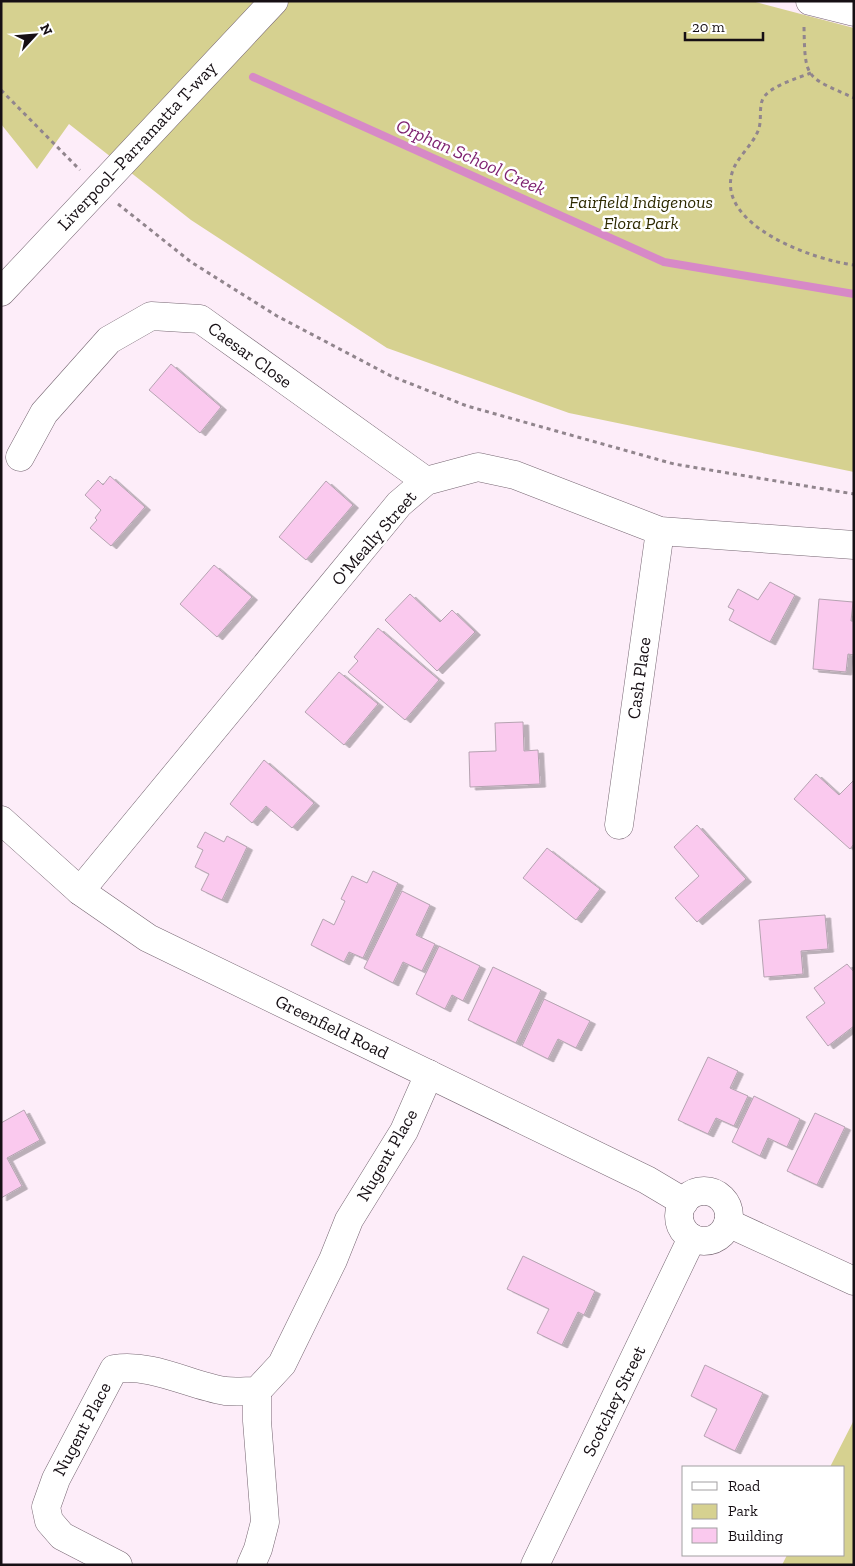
<svg xmlns="http://www.w3.org/2000/svg" width="855" height="1566" font-family="'Zilla Slab',serif">
<defs>
<filter id="shadow"><feDropShadow dx="5.5" dy="3" stdDeviation="0" flood-color="#0004"/></filter>
</defs>
<rect width="100%" height="100%" fill="#fdedf9"/>
<!-- green -->
<g fill="#d6d190">
<polygon points="1,1 752,1 854,28 854,472 569,413 387,348 191,220 69,124 37,169 1,124"/>
<polygon points="854,1420 854,1565 782,1565 787,1555 844,1555 844,1467 830,1467"/>
</g>
<g fill="none" stroke-linecap="round" stroke-linejoin="round">
<!-- stream -->
<polyline stroke="#d789c7" stroke-width="8" points="253,77 664,262 854,294"/>
</g>
<!-- building -->
<g fill="#fac9ee" stroke="#b5a3b1" filter="url(#shadow)">
<polygon points="171,364 221,407 200,433 149,390"/>
<polygon points="110,476 145,507 111,546 90,528 97,520 95,518 101,510 85,495 98,480 103,485"/>
<polygon points="326,481 353,505 306,560 279,537"/>
<polygon points="214,565 252,597 217,637 180,604"/>
<polygon points="770,582 795,595 770,642 729,620 734,610 728,607 738,589 758,600"/>
<polygon points="410,594 440,622 452,610 475,632 437,671 385,620"/>
<polygon points="819,599 853,602 851,621 854,621 854,655 848,654 846,672 813,669"/>
<polygon points="378,628 439,680 405,720 348,672 358,661 354,657"/>
<polygon points="339,672 378,704 344,745 305,712"/>
<polygon points="523,722 524,751 538,750 540,784 470,787 469,752 496,751 495,723"/>
<polygon points="264,760 314,803 292,828 266,806 252,823 230,804"/>
<polygon points="816,774 839,795 854,780 854,844 850,849 794,799"/>
<polygon points="697,825 746,879 697,922 675,898 699,876 674,847"/>
<polygon points="205,832 224,842 227,836 247,847 222,900 201,890 209,874 195,867 203,850 197,847"/>
<polygon points="547,848 600,889 576,920 523,878"/>
<polygon points="373,871 398,883 363,958 349,952 344,962 311,945 323,919 334,925 345,901 341,899 352,876 367,883"/>
<polygon points="402,891 430,905 416,935 435,944 422,971 403,962 393,983 364,968"/>
<polygon points="825,915 828,949 801,951 803,974 764,977 759,920"/>
<polygon points="439,946 480,966 463,1001 452,995 445,1009 416,994"/>
<polygon points="847,964 854,972 854,1026 828,1046 806,1017 825,1003 814,988"/>
<polygon points="493,967 541,990 516,1043 468,1020"/>
<polygon points="544,999 590,1021 576,1048 558,1039 548,1059 522,1046"/>
<polygon points="708,1057 738,1071 730,1088 748,1096 734,1126 716,1118 708,1134 678,1120"/>
<polygon points="754,1096 800,1119 787,1147 768,1138 760,1156 732,1142"/>
<polygon points="24,1110 40,1140 7,1158 22,1186 1,1198 1,1123"/>
<polygon points="815,1113 845,1127 817,1185 787,1171"/>
<polygon points="523,1256 595,1291 584,1315 578,1312 562,1345 537,1333 549,1309 507,1289"/>
<polygon points="705,1365 763,1393 735,1451 704,1436 717,1409 691,1396"/>
</g>
<g fill="none" stroke-linecap="round" stroke-linejoin="round">
<!-- minor casing -->
<g stroke="#766672" stroke-width="29">
<g id="minor">
<polyline points="810,1 854,12"/>
<polyline points="1,292 274,1"/>
<polyline points="20,457 44,413 109,340 151,316 200,319 426,481"/>
<polyline points="1,820 80,891 148,938 647,1180 684,1202"/>
<polyline points="619,825 660,531"/>
<polyline points="80,891 399,504 426,481 478,467 515,475 660,531 854,545"/>
<circle cx="704" cy="1216" r="25"/>
<polyline points="728,1223 854,1281"/>
<path d="M 118,1565 L 62,1536 L 49,1521 L 46,1507 L 56,1479 L 114,1369 C 152,1363 189,1385 225,1391 C 236,1392 246,1391 257,1391 L 282,1364 L 333,1260 L 349,1220 L 404,1131 L 429,1074"/>
<polyline points="251,1565 258,1549 265,1522 257,1421 257,1391"/>
<polyline points="535,1565 692,1238"/>
</g>
</g>
<!-- path -->
<g stroke="#91858d" stroke-width="3" stroke-dasharray="4 4" stroke-linecap="butt">
<path d="M 804,27 C 805,81 806,76 854,98"/>
<path d="M 811,73 C 798,78 766,87 762,101 C 759,110 762,122 758,131 C 752,146 736,158 732,173 C 717,226 814,260 854,265"/>
<polyline points="1,90 80,170"/>
<polyline points="118,204 191,262 277,316 391,376 467,406 674,464 854,494"/>
</g>
<!-- minor -->
<use href="#minor" stroke="#fff" stroke-width="28"/>
</g>
<g text-anchor="middle" dominant-baseline="central" stroke-width="5" stroke-linejoin="round" paint-order="stroke">
<!-- street labels -->
<g font-size="18" fill="#160f14" stroke="#fff">
<text transform="translate(137 146) rotate(-47)">Liverpool–Parramatta T-way</text>
<text transform="translate(250 355) rotate(36)">Caesar Close</text>
<text transform="translate(374 538) rotate(-49)">O'Meally Street</text>
<text transform="translate(639 678) rotate(-82)">Cash Place</text>
<text transform="translate(332 1027) rotate(26)">Greenfield Road</text>
<text transform="translate(387 1155) rotate(-60)">Nugent Place</text>
<text transform="translate(614 1401) rotate(-64)">Scotchey Street</text>
<text transform="translate(82 1429) rotate(-62)">Nugent Place</text>
</g>
<!-- park labels -->
<g font-size="18" font-style="italic" fill="#2e2a00" stroke="#fff">
<text x="641" y="202">Fairfield Indigenous<tspan x="641" dy="21">Flora Park</tspan></text>
</g>
<!-- water labels -->
<g font-size="19" font-style="italic" fill="#7f2371" stroke="#fff">
<text transform="translate(471 157) rotate(24)">Orphan School Creek</text>
</g>
</g>
<!-- border -->
<rect width="855" height="1566" fill="none" stroke="#160f14" stroke-width="5"/>
<!-- legend -->
<rect x="682" y="1466" width="162" height="90" fill="#ffffff" stroke="#a29fa1"/>
<rect x="692" y="1482" width="25" height="8" fill="#ffffff" stroke="#a29fa1"/>
<text x="728" y="1491" font-size="15" fill="#160f14">Road</text>
<rect x="692" y="1504" width="25" height="15" fill="#d6d190" stroke="#a29fa1"/>
<text x="728" y="1516" font-size="15" fill="#160f14">Park</text>
<rect x="692" y="1528" width="25" height="15" fill="#fac9ee" stroke="#a29fa1"/>
<text x="728" y="1541" font-size="15" fill="#160f14">Building</text>
<!-- north arrow -->
<g transform="translate(35 35) rotate(64)" stroke="#ffffff" stroke-width="4" paint-order="stroke">
<path d="M0-4L9 19L0 12L-9 19Z" fill="#160f14"/>
<text y="-8" font-size="14" font-weight="bold" text-anchor="middle" fill="#160f14">N</text>
</g>
<!-- scale -->
<path d="M685 32v8h78v-8" fill="none" stroke="#160f14" stroke-width="2.5"/>
<text x="692" y="32" font-size="15" fill="#160f14" stroke="#ffffff" stroke-width="4" paint-order="stroke">20 m</text>
</svg>
